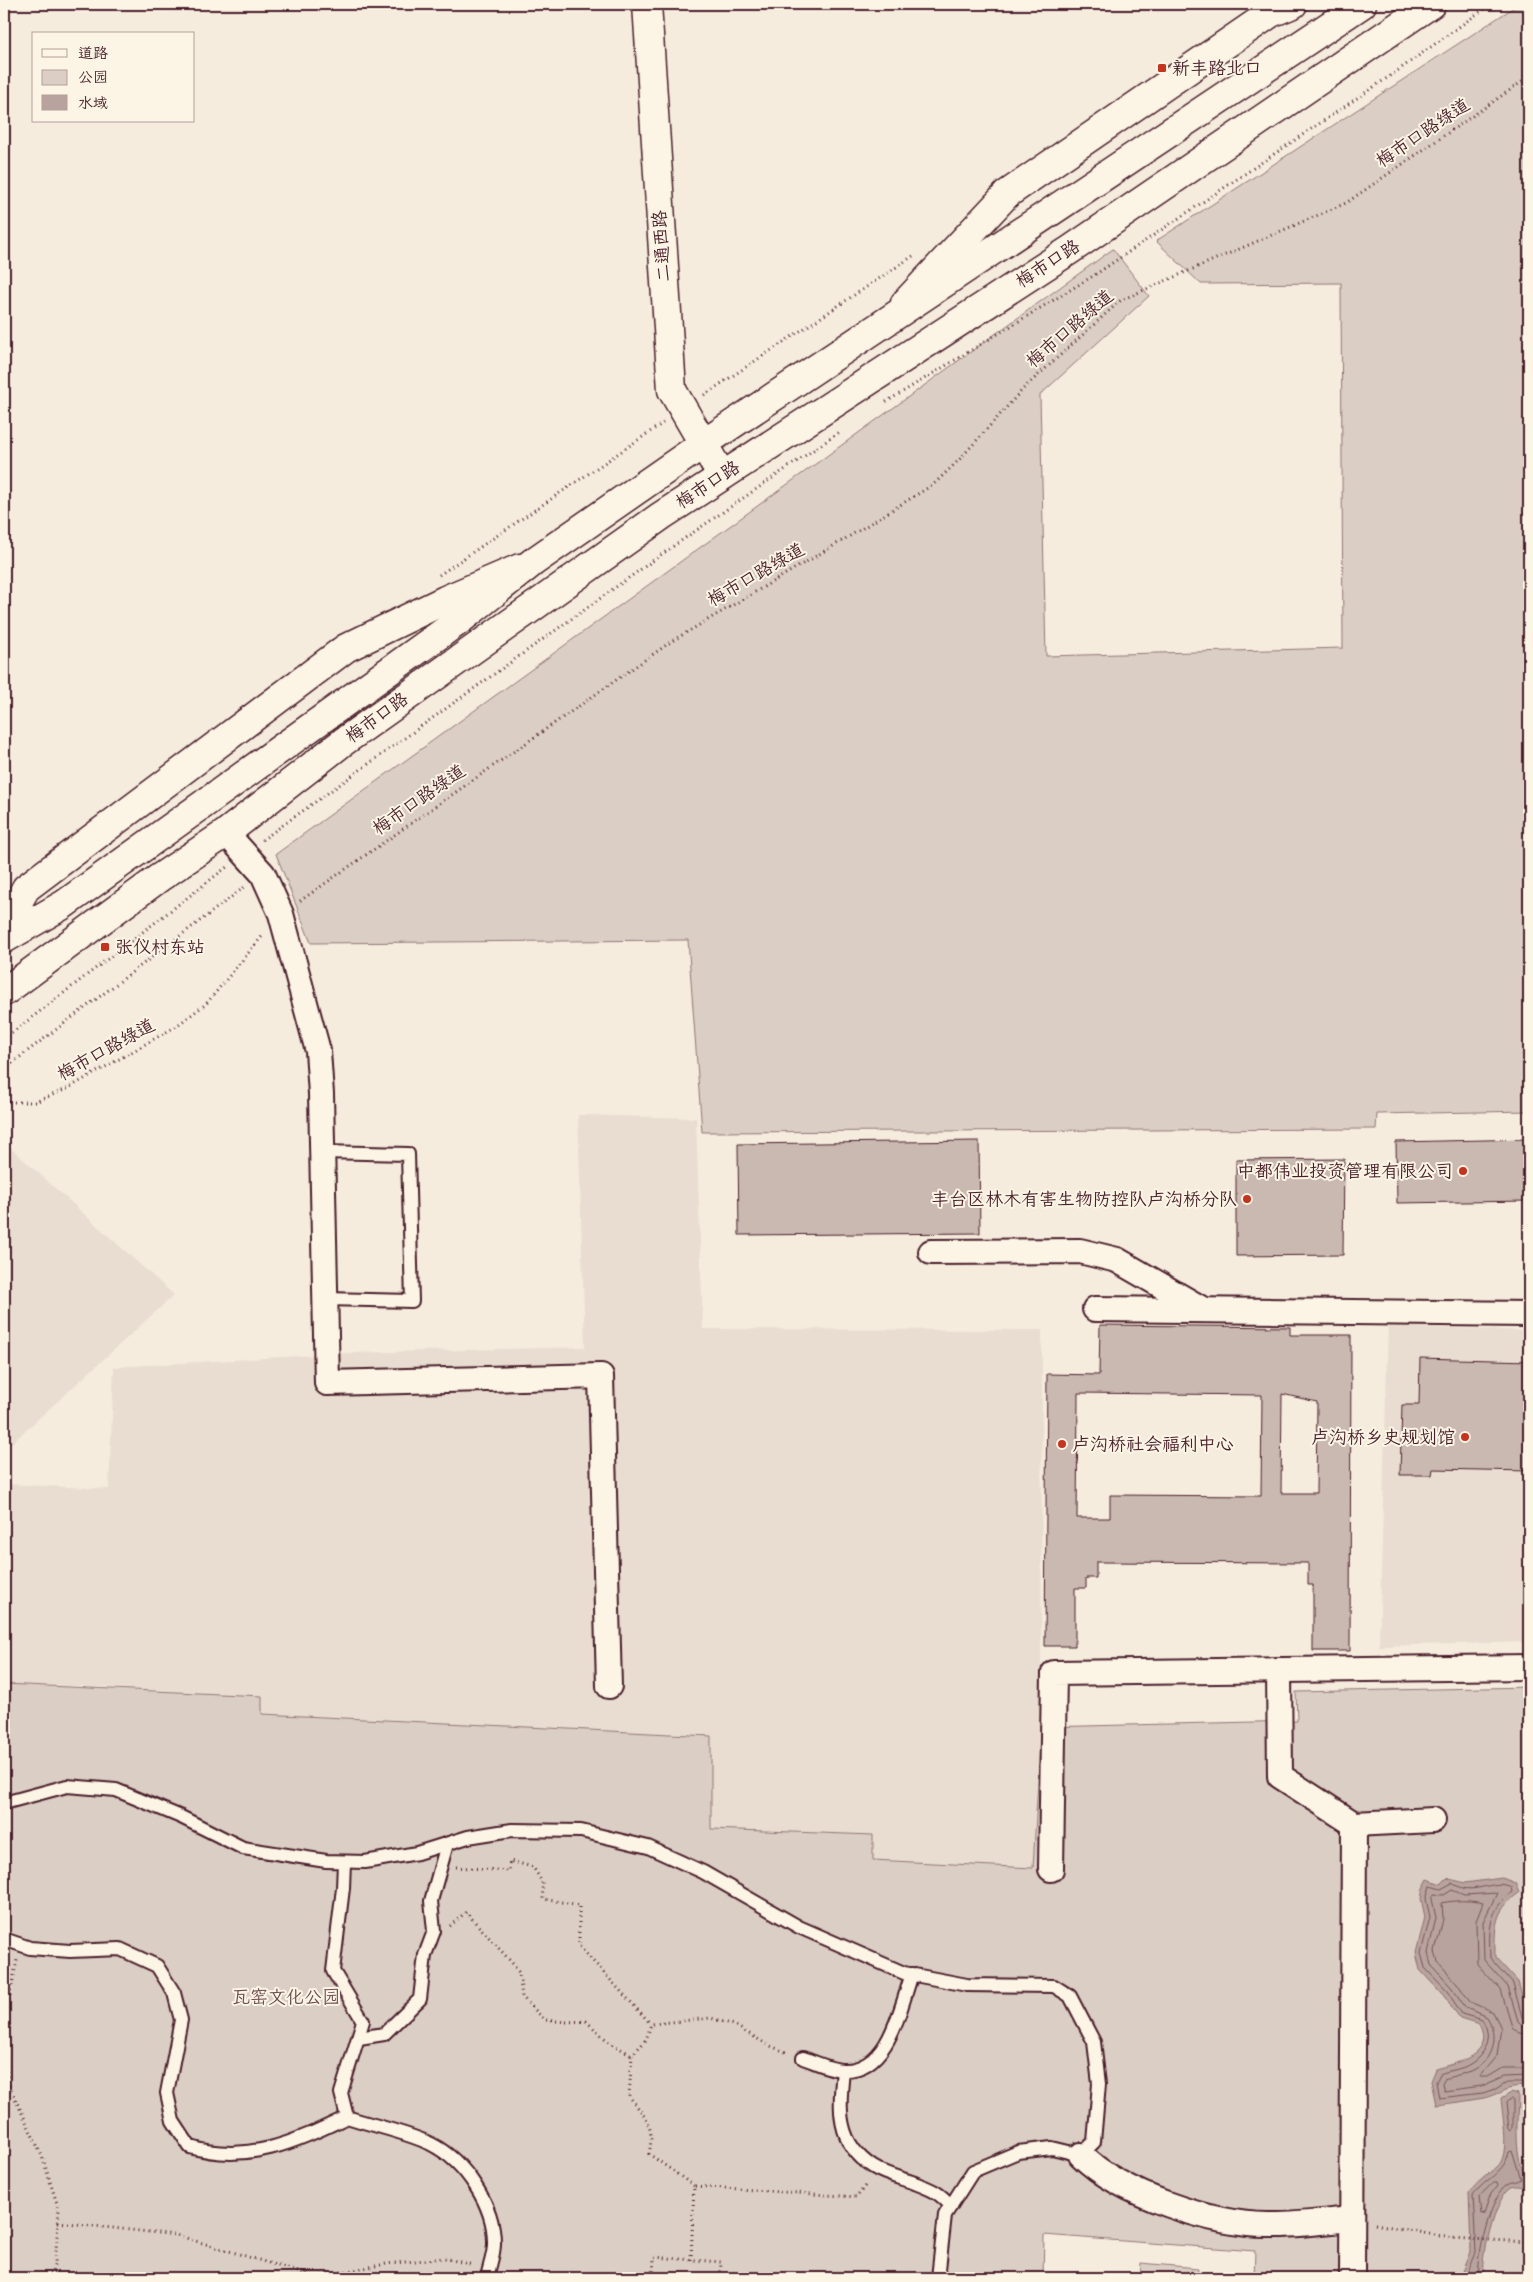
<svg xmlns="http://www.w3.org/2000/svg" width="1533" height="2282" font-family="'Architects Daughter','LXGW WenKai TC',sans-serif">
<rect width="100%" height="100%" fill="#f5ecde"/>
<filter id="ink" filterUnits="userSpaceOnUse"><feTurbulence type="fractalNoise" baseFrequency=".02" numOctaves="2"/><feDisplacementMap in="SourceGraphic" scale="10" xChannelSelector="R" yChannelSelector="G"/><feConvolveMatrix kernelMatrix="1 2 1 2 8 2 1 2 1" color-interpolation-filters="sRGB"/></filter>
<g filter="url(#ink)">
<!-- built -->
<g fill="#e8ddd0">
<polygon points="578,1115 696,1118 703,1329 1042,1330 1041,1727 1033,1868 873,1860 873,1835 711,1829 711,1736 262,1714 262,1697 99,1687 4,1684 4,1484 109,1489 114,1367 350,1353 585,1347"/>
<polygon points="4,1142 174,1295 4,1450"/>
<polygon points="1388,1326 1529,1331 1529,1642 1379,1646"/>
</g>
<!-- green -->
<g fill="#dbcec4" stroke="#927678">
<polygon points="1519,4 1529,4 1529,1111 1377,1114 1376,1129 702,1132 688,940 311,943 276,854 1113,249 1149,296 1040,395 1046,656 1343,648 1341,283 1201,284 1156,241"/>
<polygon points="4,1684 262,1696 262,1714 711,1736 711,1829 873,1835 873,1860 1033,1868 1041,1727 1297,1721 1296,1692 1529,1687 1529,2278 1254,2278 1255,2251 1044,2235 1043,2278 4,2278"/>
<polygon points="1141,2263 1198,2268 1197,2278 1140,2278"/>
</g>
<!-- water -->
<g fill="#b8a39e" stroke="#8c6e70">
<path d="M 1447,1878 L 1465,1883 L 1502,1878 L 1515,1883 L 1519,1893 C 1493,1911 1495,1928 1495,1957 L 1518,1982 L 1526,2008 L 1529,2021 L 1529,2087 C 1505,2084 1504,2093 1484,2098 C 1468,2101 1452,2103 1436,2105 L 1431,2081 L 1436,2069 C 1457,2063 1495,2055 1479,2024 L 1460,2018 L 1443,1995 L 1420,1970 L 1416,1953 L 1425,1917 L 1421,1899 L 1423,1888 L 1428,1879 L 1441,1884 Z"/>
<path d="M 1511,2092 L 1518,2094 C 1518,2117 1512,2162 1529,2179 L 1529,2188 C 1523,2187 1515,2184 1510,2188 C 1494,2200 1481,2259 1484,2278 L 1460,2278 L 1471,2251 L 1469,2193 C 1477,2182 1487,2175 1497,2167 C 1511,2155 1502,2115 1501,2098 Z"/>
</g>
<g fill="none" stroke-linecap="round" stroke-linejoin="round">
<!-- shore -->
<g stroke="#765459" stroke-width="1">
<path d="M 1529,2020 L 1522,2017 L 1513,1984 L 1490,1958 C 1489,1930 1488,1910 1512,1892 L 1511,1887 C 1496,1879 1479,1892 1463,1888 C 1459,1887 1455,1885 1452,1883 L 1441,1889 L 1430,1886 L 1426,1899 L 1430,1917 L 1421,1953 L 1425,1968 L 1447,1991 L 1462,2014 L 1482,2020 C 1493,2035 1486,2055 1470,2064 C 1461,2070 1449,2070 1440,2074 L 1436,2082 L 1439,2098 L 1483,2093 L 1495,2089 L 1506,2082 L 1529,2082"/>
<path d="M 1529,2027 L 1523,2026 L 1518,2021 L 1508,1987 L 1484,1960 L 1483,1922 L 1497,1893 L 1464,1895 L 1452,1890 L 1444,1895 L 1434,1894 L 1432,1899 L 1436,1918 L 1428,1953 L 1431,1965 L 1452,1988 L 1466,2008 L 1487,2017 C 1499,2035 1493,2062 1471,2071 C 1463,2074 1453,2076 1444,2079 L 1442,2083 L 1444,2091 L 1482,2086 L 1505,2076 L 1529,2075"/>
<path d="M 1529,2034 L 1520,2033 L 1512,2027 L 1501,1990 L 1477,1964 L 1476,1921 L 1483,1903 C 1471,1900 1454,1900 1442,1903 L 1443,1919 L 1435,1952 L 1438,1962 L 1457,1983 L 1470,2002 L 1493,2012 L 1501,2028 L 1497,2055 L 1479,2077 L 1488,2077 L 1503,2068 L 1529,2068"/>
<polygon points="1511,2099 1513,2101 1513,2128 1511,2130 1509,2128 1506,2103"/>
<polygon points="1494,2182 1497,2182 1498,2185 1491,2194 1484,2214 1481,2215 1479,2197"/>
<path d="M 1465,2278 L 1476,2252 L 1473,2195 C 1485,2179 1506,2172 1509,2151 L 1512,2150 L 1521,2179 C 1518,2182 1512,2181 1508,2184 C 1490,2196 1476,2258 1479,2278"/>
</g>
</g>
<!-- building -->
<g fill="#cab9b1" stroke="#4a1f2b" fill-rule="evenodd">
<polygon points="1529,1139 1529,1201 1397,1203 1396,1142"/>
<polygon points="979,1141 980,1233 739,1235 738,1144"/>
<polygon points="1344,1159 1343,1255 1236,1256 1236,1160"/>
<path d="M 1100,1325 L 1290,1327 L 1290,1335 L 1351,1335 L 1350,1651 L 1313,1651 L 1313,1585 L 1308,1585 L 1308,1563 L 1096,1562 L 1096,1578 L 1086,1578 L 1086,1588 L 1075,1588 L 1075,1646 L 1045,1646 L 1047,1374 L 1099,1375 ZM 1078,1393 L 1262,1395 L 1261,1496 L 1110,1495 L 1110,1518 L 1077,1518 ZM 1282,1394 L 1317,1402 L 1316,1493 L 1281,1493 Z"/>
<polygon points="1420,1358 1529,1361 1529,1471 1433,1469 1432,1475 1400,1475 1402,1405 1419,1405"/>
</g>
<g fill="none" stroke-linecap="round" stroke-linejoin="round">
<!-- lane casing -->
<g stroke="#4a1f2b" stroke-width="16">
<g id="lane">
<polyline points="322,1152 408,1154 412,1301 326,1299"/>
<polyline points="4,1803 67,1786 116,1790 181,1817 243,1848 326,1861 365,1862 417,1853 468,1837 512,1830 581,1831 648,1847 703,1872 799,1927 904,1973 967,1985 1054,1986 1070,1996 1094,2042 1099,2084 1094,2142 1081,2155 1052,2148 1018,2152 973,2171 945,2215 938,2278"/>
<polyline points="344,1862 343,1888 333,1971 363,2021 341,2093 347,2117"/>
<path d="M 4,1939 L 30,1948 L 70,1951 L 120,1949 L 157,1966 L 174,1993 L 181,2020 L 167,2093 L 173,2121 L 190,2147 C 248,2164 295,2142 347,2117 C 374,2126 406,2132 431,2144 C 465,2161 495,2206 494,2244 C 494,2255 489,2267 487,2278"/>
<polyline points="359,2038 384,2034 420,1999 425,1955 434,1931 431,1901 447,1844"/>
<path d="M 803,2058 C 815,2062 831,2070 843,2070 C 889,2072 900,2008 912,1974"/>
<path d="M 843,2071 C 839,2109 836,2143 873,2167 C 884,2174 900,2178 912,2182 C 930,2189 938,2191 951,2206"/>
</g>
</g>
<!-- street casing -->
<g stroke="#4a1f2b" stroke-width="28">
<g id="street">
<polyline points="226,833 263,874 281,914 318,1051 321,1094 327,1383 601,1376 609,1686"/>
<polyline points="931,1252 1080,1251 1117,1260 1202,1309"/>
<polyline points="1095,1309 1529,1314"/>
<polyline points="1279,1670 1280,1776 1354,1824 1352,2278"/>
<polyline points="1354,1824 1433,1820"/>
<polyline points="1051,1869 1054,1673 1529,1667"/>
<path d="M 1081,2155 C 1120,2194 1213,2225 1268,2225 C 1296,2226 1325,2221 1352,2219"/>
</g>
</g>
<!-- secondary casing -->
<g stroke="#4a1f2b" stroke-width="31">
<g id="secondary">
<polyline points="647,4 672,390 722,476"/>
<polyline points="905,303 1007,194 1271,13 1293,4"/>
<polyline points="4,927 26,888 346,648 445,600 520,568"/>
</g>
</g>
<!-- primary casing -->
<g stroke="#4a1f2b" stroke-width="31">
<g id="primary">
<polyline points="4,939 63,905 460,620 533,562 703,444 1362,4"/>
<polyline points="4,992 159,878 226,833 343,742 661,516 1070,250 1431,4"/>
</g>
</g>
<!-- path -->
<g stroke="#4a1f2b" stroke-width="3" stroke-dasharray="1 4" stroke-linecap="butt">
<polyline points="704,395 913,256"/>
<polyline points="886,402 1093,276 1393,74 1491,4"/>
<polyline points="439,575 663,423"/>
<polyline points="262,840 672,547 841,431"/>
<polyline points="300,901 672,641 845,539 934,484 959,460 1023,389 1121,300 1346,203 1529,77"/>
<polyline points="4,1039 227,867"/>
<polyline points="4,1069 246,886"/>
<polyline points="4,1102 35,1102 67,1089 175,1027 206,1004 264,934"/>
<polyline points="456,1867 509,1871 510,1861 533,1867 542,1882 543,1899 579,1905 579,1946 651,2024"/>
<polyline points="450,1926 466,1912 513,1964 519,1973 522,1997 545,2020 566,2022 586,2021 610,2043 632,2055"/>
<polyline points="4,2025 17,1960"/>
<polyline points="4,2046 8,2083 42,2156 59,2210 55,2263 50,2278"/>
<path d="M 694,2186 L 649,2154 C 655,2125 646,2118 629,2096 L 632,2055 L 646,2040 L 651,2024 L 711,2018 L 734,2025 L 768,2045 L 788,2053"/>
<polyline points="58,2222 176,2235 315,2277 386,2264 444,2258 473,2265"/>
<polyline points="1375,2224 1451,2238 1529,2242"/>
<polyline points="691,2260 694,2186 857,2197 867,2183"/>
<polyline points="607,2278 608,2274 653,2277 654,2257 721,2262 720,2278"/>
</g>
<!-- lane -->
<use href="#lane" stroke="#fcf5e5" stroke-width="12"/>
<!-- street -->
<use href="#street" stroke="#fcf5e5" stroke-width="24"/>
<!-- secondary -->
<use href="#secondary" stroke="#fcf5e5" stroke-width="28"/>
<!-- primary -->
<use href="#primary" stroke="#fcf5e5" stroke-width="28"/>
</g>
</g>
<!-- markers -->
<g fill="#c8321e" stroke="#fcf5e5" stroke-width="2">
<rect x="1157" y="63" width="10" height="10" rx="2.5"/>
<rect x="100" y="942" width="10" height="10" rx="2.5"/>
<circle cx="1463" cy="1171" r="5"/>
<circle cx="1247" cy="1199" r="5"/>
<circle cx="1465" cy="1437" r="5"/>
<circle cx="1062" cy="1444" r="5"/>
</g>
<g text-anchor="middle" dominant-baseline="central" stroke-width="4" stroke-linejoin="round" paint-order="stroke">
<!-- poi labels -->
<g font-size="18" fill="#4a1f2b" stroke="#fcf5e5" text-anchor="start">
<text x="1172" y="68">新丰路北口</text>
<text x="115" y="947">张仪村东站</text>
<text x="1453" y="1171" text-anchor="end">中都伟业投资管理有限公司</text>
<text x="1237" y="1199" text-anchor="end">丰台区林木有害生物防控队卢沟桥分队</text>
<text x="1455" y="1437" text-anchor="end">卢沟桥乡史规划馆</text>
<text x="1072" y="1444">卢沟桥社会福利中心</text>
</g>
<!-- street labels -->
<g font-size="18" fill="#4a1f2b" stroke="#fcf5e5">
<text transform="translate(1423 133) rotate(-34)">梅市口路绿道</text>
<text transform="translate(662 246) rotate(-94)">二通西路</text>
<text transform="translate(1048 264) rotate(-33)">梅市口路</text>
<text transform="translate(1070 329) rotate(-41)">梅市口路绿道</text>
<text transform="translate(708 485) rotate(-33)">梅市口路</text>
<text transform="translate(756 575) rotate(-30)">梅市口路绿道</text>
<text transform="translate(377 718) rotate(-36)">梅市口路</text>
<text transform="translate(419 800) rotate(-35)">梅市口路绿道</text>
<text transform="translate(106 1050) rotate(-29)">梅市口路绿道</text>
</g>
<!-- park labels -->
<g font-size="18" fill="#6e4b51" stroke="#fcf5e5">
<text x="286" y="1997">瓦窑文化公园</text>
</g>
</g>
<!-- margin -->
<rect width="1533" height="2282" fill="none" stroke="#fcf5e5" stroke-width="20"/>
<rect x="10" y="10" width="1513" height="2262" fill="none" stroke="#4a1f2b" stroke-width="2" filter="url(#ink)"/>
<!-- legend -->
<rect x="32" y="32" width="162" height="90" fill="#fcf5e5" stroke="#b59f9b"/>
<rect x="42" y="49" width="25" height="8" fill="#fcf5e5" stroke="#b59f9b"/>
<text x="78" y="58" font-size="15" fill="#4a1f2b">道路</text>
<rect x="42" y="70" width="25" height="15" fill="#dbcec4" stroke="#b59f9b"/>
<text x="78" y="82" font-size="15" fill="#4a1f2b">公园</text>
<rect x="42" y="95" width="25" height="15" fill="#b8a39e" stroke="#b59f9b"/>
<text x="78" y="108" font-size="15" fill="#4a1f2b">水域</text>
</svg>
